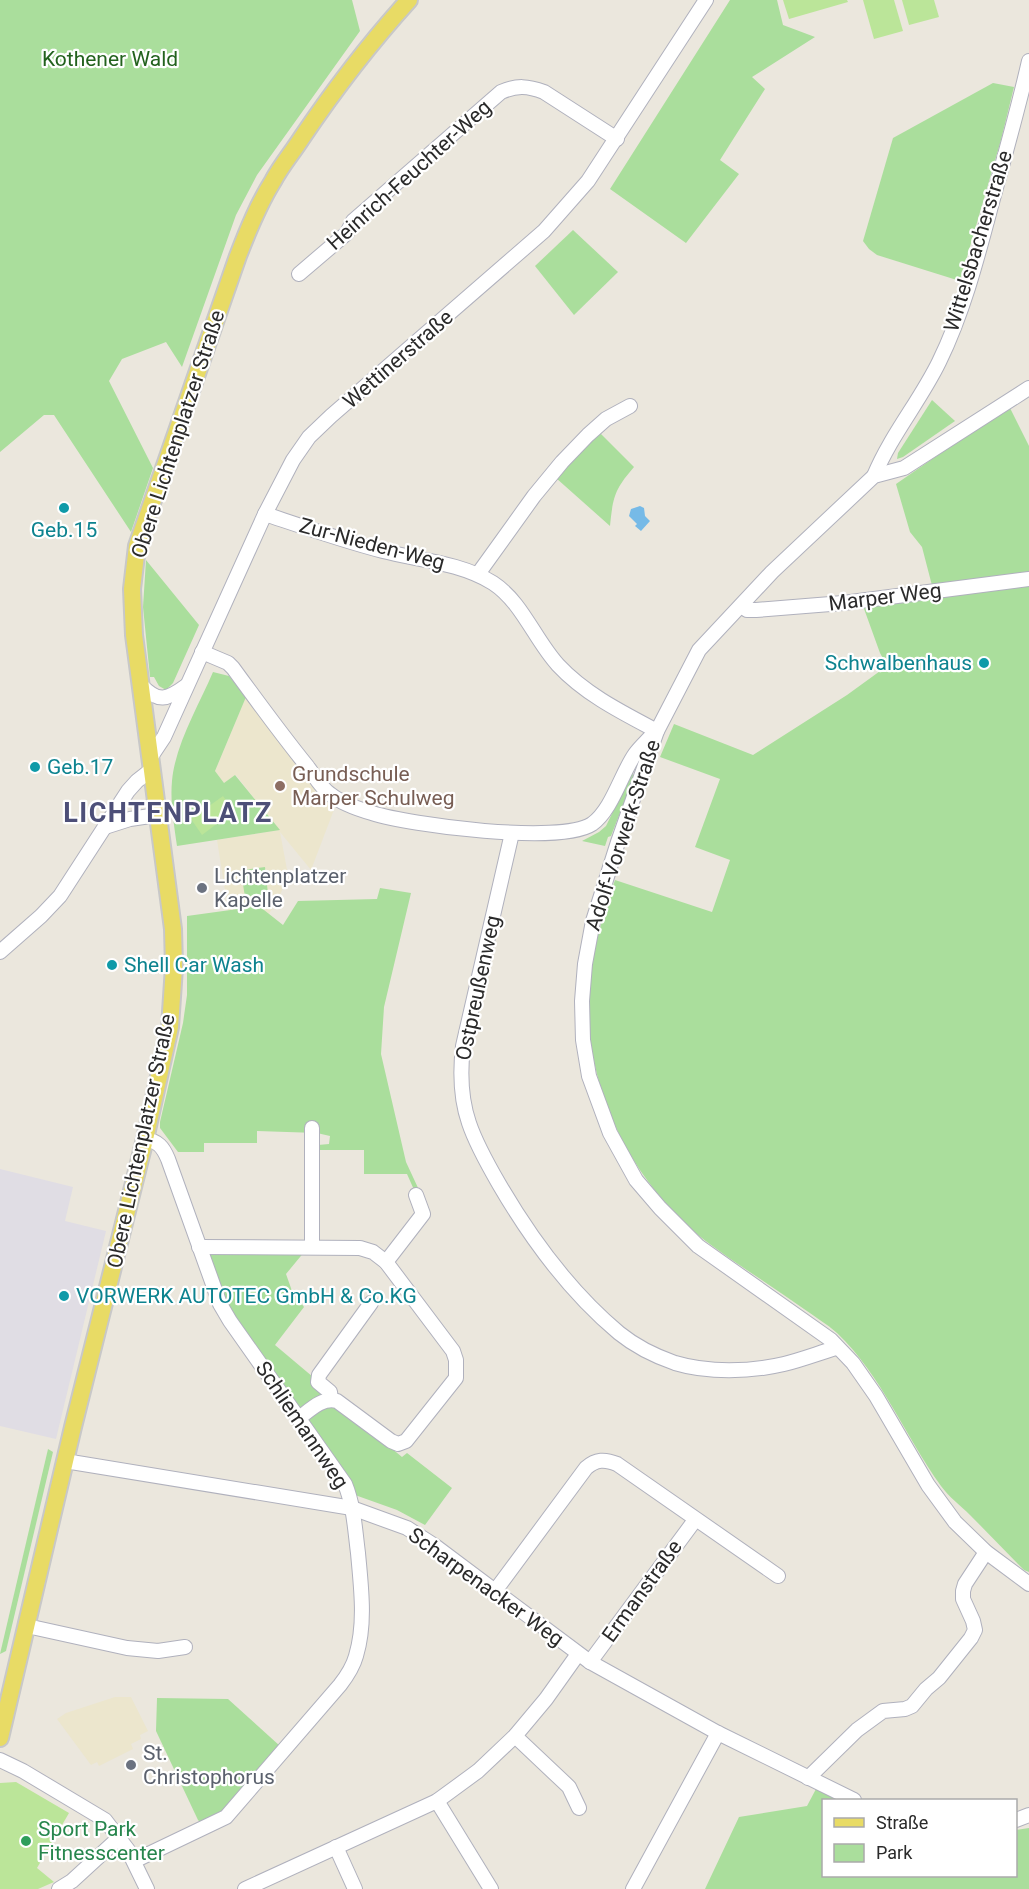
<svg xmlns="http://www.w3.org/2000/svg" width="1029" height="1889" font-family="Roboto,sans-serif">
<rect width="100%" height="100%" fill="#ebe7dd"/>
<!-- industrial -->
<polygon fill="#e0dde4" points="0,1169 73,1187 65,1221 106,1231 56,1439 0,1426"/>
<!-- education -->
<g fill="#ece6cd">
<polygon points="246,697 326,799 335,807 311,870 280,832 288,875 280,895 269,914 259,906 228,910 217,840 279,830 236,775 224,783 215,771"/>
<polygon points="115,1697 131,1697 148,1731 140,1735 141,1739 131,1744 133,1749 99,1766 97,1762 91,1765 57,1719 66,1713"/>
</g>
<!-- green -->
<g fill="#aade9c">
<polygon points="0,0 352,0 360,31 257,175 236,215 182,367 166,342 122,359 109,381 153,468 131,532 54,415 44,415 0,452"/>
<polygon points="730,0 777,0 783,25 815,37 752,77 765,89 720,160 739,174 686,243 610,189"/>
<polygon points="993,83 1014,87 1001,140 960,281 877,255 869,249 863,241 893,138"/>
<polygon points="573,230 618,272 574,315 535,266"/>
<polygon points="932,400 955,421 903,457 897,459 898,453"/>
<path d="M 1009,406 L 1029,446 L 1029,1572 L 1024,1570 C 1006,1552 988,1533 970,1515 C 961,1506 949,1497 941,1486 C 905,1436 882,1376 837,1333 C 827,1324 815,1317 804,1309 C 773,1287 741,1267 711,1245 C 642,1193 596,1112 589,1026 C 585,976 599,926 615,880 L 712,912 L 730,860 L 695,847 L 720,779 L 660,757 L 674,724 L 753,755 L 847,695 L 887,666 L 880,653 L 863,606 L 935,597 L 922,547 L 910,532 L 896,484 Z"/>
<path d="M 600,433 L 634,467 C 615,489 613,496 610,526 L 556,478 L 576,456 Z"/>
<polygon points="146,560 199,625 173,683 166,690 159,686 154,677 150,677 143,607"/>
<path d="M 213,672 L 229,676 L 246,697 L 215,771 L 224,783 L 235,775 L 280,830 L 177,846 C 174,824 170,802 172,781 C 175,745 199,705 213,672 Z"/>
<polygon points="633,774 634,777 611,836 608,837 605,846 582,841 599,832 606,826 631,775"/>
<polygon points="265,867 268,894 245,897 242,878 244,877 243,870"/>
<polygon points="380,888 411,893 384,1007 381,1054 406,1162 419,1190 415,1192 407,1174 364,1174 364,1150 317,1150 318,1145 329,1144 330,1136 317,1133 257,1131 257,1143 204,1143 204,1152 178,1152 160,1128 160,1122 183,1023 187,995 187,916 259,906 283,925 298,901 377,899"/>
<polygon points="213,1251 305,1251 286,1274 292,1291 304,1307 275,1345 313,1377 311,1381 327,1394 301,1412 227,1307 210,1257"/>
<polygon points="330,1405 345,1410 402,1457 407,1453 452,1488 425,1525 397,1510 355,1495 307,1420 324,1407"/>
<polygon points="48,1449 53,1452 6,1651 0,1654"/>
<polygon points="157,1698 228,1699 280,1746 224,1811 202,1824 198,1820 156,1731"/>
<polygon points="816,1789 844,1800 824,1800 824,1876 1016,1876 1016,1830 1029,1828 1029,1889 705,1889 739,1817 807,1806"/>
</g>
<!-- pitch -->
<g fill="#bbe599">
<polygon points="783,0 847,0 848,2 789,19"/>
<polygon points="863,0 894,0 903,31 874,39"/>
<polygon points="902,0 934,0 939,17 909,25"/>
<polygon points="223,796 234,811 202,835 191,819"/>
<polygon points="16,1782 69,1813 37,1868 54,1882 38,1889 0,1889 0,1783"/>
</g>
<!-- water -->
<polygon fill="#76bae7" points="640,506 644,508 645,516 650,521 641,531 635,526 637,524 629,516 631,509"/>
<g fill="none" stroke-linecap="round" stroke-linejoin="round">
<!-- minor casing -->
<g stroke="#b0b1bd" stroke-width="16">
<g id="minor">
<path d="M 299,274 L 347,233 L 353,221 L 501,92 C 517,85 528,86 544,92 L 617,139"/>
<polyline points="1029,388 904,468 874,476 772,572 699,650 657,731 618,842 593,921 585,964 582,1001 583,1040 589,1076 610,1133 636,1180 660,1208 698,1246 831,1340 853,1363 876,1396 928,1485 955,1522 986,1552 1029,1584"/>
<path d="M 874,476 C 891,435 920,401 939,362 C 963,313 977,259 991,206 C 1004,158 1018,110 1029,61"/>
<path d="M 265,514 C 304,527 344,541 383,551 C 419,560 461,563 493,583 C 522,602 535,640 558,665 C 585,694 621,712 657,731"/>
<polyline points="478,574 534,496 562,462 588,435 606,419 630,406"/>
<polyline points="741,606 747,610 756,610 843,603 1029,579"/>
<path d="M 202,652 L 228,663 L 233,668 C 257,701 281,734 307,766 C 314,775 321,788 330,794 C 341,803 358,809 372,813 C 410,825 560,845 592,824 C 612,810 621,774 635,754 C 640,747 647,741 653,734"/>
<path d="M 141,685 C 158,703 167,700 186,686"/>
<polyline points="150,758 164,737 265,514 293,460 309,437 331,416 544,231 588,181 706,0"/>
<polyline points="105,827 130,819 157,815"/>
<path d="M 512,833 L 463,1046 C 460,1072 460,1097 469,1123 C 476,1144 488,1165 499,1184 C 531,1239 570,1292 619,1333 C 635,1346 655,1356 675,1363 C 708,1373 750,1372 784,1364 C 801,1360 819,1353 836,1348"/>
<polyline points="0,952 41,916 60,896 128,791 137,781 151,770"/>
<polyline points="312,1128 312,1247"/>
<path d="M 199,1247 L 360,1248 L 373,1252 L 386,1262 L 453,1351 L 456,1360 L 456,1378 L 406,1441 L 398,1444 L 391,1441 L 337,1401 C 322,1397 310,1410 298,1419"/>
<polyline points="386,1262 423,1214 416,1195"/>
<polyline points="331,1399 330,1392 318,1382 319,1375 371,1303"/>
<polyline points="65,1461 352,1508 407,1528 435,1546 590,1662 718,1733 854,1800"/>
<path d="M 495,1591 L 586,1468 C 596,1459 605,1459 617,1464 L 778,1576"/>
<polyline points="27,1626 127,1648 158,1651 185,1647"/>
<polyline points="590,1662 695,1520"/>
<polyline points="515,1736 569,1787 579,1808"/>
<polyline points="0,1760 23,1771 105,1820 128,1850 147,1889"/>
<polyline points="808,1778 857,1730 883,1711 905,1709 912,1706 926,1689 939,1678 971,1638 975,1630 973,1621 963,1599 963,1591 965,1584 986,1552"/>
<polyline points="437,1801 491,1889"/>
<polyline points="1016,1820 1029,1815"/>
<polyline points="336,1847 355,1889"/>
<path d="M 134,1861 L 226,1817 L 340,1685 C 347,1676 353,1667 356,1656 C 366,1623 361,1587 358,1553 C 355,1530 354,1506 345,1484 L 230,1321 L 220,1304 L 168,1159 C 163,1147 158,1141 145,1139"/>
<polyline points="59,1889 72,1881 120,1837"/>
<polyline points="245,1889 437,1801 478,1771 515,1736 546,1699 578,1654"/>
<polyline points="633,1889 718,1733"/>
</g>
</g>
<!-- major casing -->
<g stroke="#c8c8c8" stroke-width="20">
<path id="major" d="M 0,1738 L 73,1427 L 145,1139 L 170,1027 L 174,967 L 173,929 L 134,635 L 132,589 L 137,546 L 238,256 C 248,230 258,205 273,181 C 281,166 292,153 301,139 C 334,90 370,43 409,0"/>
</g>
<!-- minor -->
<use href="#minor" stroke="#fff" stroke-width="14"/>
<!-- major -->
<use href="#major" stroke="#e8db65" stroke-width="16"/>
</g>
<!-- markers -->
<g fill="#0f9aa8" stroke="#fff" stroke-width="2">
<circle cx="64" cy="508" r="6"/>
<circle cx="984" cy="663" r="6"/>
<circle cx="35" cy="767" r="6"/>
<circle cx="112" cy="965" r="6"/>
<circle cx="64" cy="1296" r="6"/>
</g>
<circle fill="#8d6e63" stroke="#fff" stroke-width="2" cx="280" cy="786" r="6"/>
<g fill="#6b7280" stroke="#fff" stroke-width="2">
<circle cx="202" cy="888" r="6"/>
<circle cx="131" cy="1765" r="6"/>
</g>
<circle fill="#2e9e5b" stroke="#fff" stroke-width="2" cx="26" cy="1841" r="6"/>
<g text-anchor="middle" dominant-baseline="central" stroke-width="4.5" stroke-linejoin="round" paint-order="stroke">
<!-- park labels -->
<g font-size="21" fill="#23621e" stroke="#fff">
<text x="110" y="59">Kothener Wald</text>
</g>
<!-- street labels -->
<g font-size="21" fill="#2a2a2a" stroke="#fff">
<text transform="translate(409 175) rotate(-42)">Heinrich-Feuchter-Weg</text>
<text transform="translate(978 241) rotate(-73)">Wittelsbacherstraße</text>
<text transform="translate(398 359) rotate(-41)">Wettinerstraße</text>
<text transform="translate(178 434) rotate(-72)">Obere Lichtenplatzer Straße</text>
<text transform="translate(372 544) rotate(15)">Zur-Nieden-Weg</text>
<text transform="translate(885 597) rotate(-7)">Marper Weg</text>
<text transform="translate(623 835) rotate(-72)">Adolf-Vorwerk-Straße</text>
<text transform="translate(478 988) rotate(-78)">Ostpreußenweg</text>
<text transform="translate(141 1141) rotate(-78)">Obere Lichtenplatzer Straße</text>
<text transform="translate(302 1425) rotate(56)">Schliemannweg</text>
<text transform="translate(486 1587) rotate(36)">Scharpenacker Weg</text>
<text transform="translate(642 1591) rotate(-54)">Ermanstraße</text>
</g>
<!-- culture labels -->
<g font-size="21" fill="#0d838f" stroke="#fff" text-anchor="start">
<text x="64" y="530" text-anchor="middle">Geb.15</text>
<text x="972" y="663" text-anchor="end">Schwalbenhaus</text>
<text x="47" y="767">Geb.17</text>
<text x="124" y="965">Shell Car Wash</text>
<text x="76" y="1296">VORWERK AUTOTEC GmbH &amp; Co.KG</text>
</g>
<!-- education labels -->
<g font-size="21" fill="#785e54" stroke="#fff" text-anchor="start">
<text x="292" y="774">Grundschule<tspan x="292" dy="24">Marper Schulweg</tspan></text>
</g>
<!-- worship labels -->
<g font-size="21" fill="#5b616d" stroke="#fff" text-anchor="start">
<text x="214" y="876">Lichtenplatzer<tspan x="214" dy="24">Kapelle</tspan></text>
<text x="143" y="1753">St.<tspan x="143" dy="24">Christophorus</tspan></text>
</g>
<!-- leisure labels -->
<g font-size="21" fill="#27864d" stroke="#fff" text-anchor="start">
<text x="38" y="1829">Sport Park<tspan x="38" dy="24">Fitnesscenter</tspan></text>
</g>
<!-- district labels -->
<g font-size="27" font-weight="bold" letter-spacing="1.5" fill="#4d4f78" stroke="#fff">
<text x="168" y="813">LICHTENPLATZ</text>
</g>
</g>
<!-- legend -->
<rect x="822" y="1799" width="195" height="78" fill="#ffffff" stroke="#aaaaaa" stroke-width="1.5"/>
<rect x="834" y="1818" width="30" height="9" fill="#e8db65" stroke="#aaaaaa" stroke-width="1.5"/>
<text x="876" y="1829" font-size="18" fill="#2a2a2a">Straße</text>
<rect x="834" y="1844" width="30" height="18" fill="#aade9c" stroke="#aaaaaa" stroke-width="1.5"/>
<text x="876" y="1859" font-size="18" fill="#2a2a2a">Park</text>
</svg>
